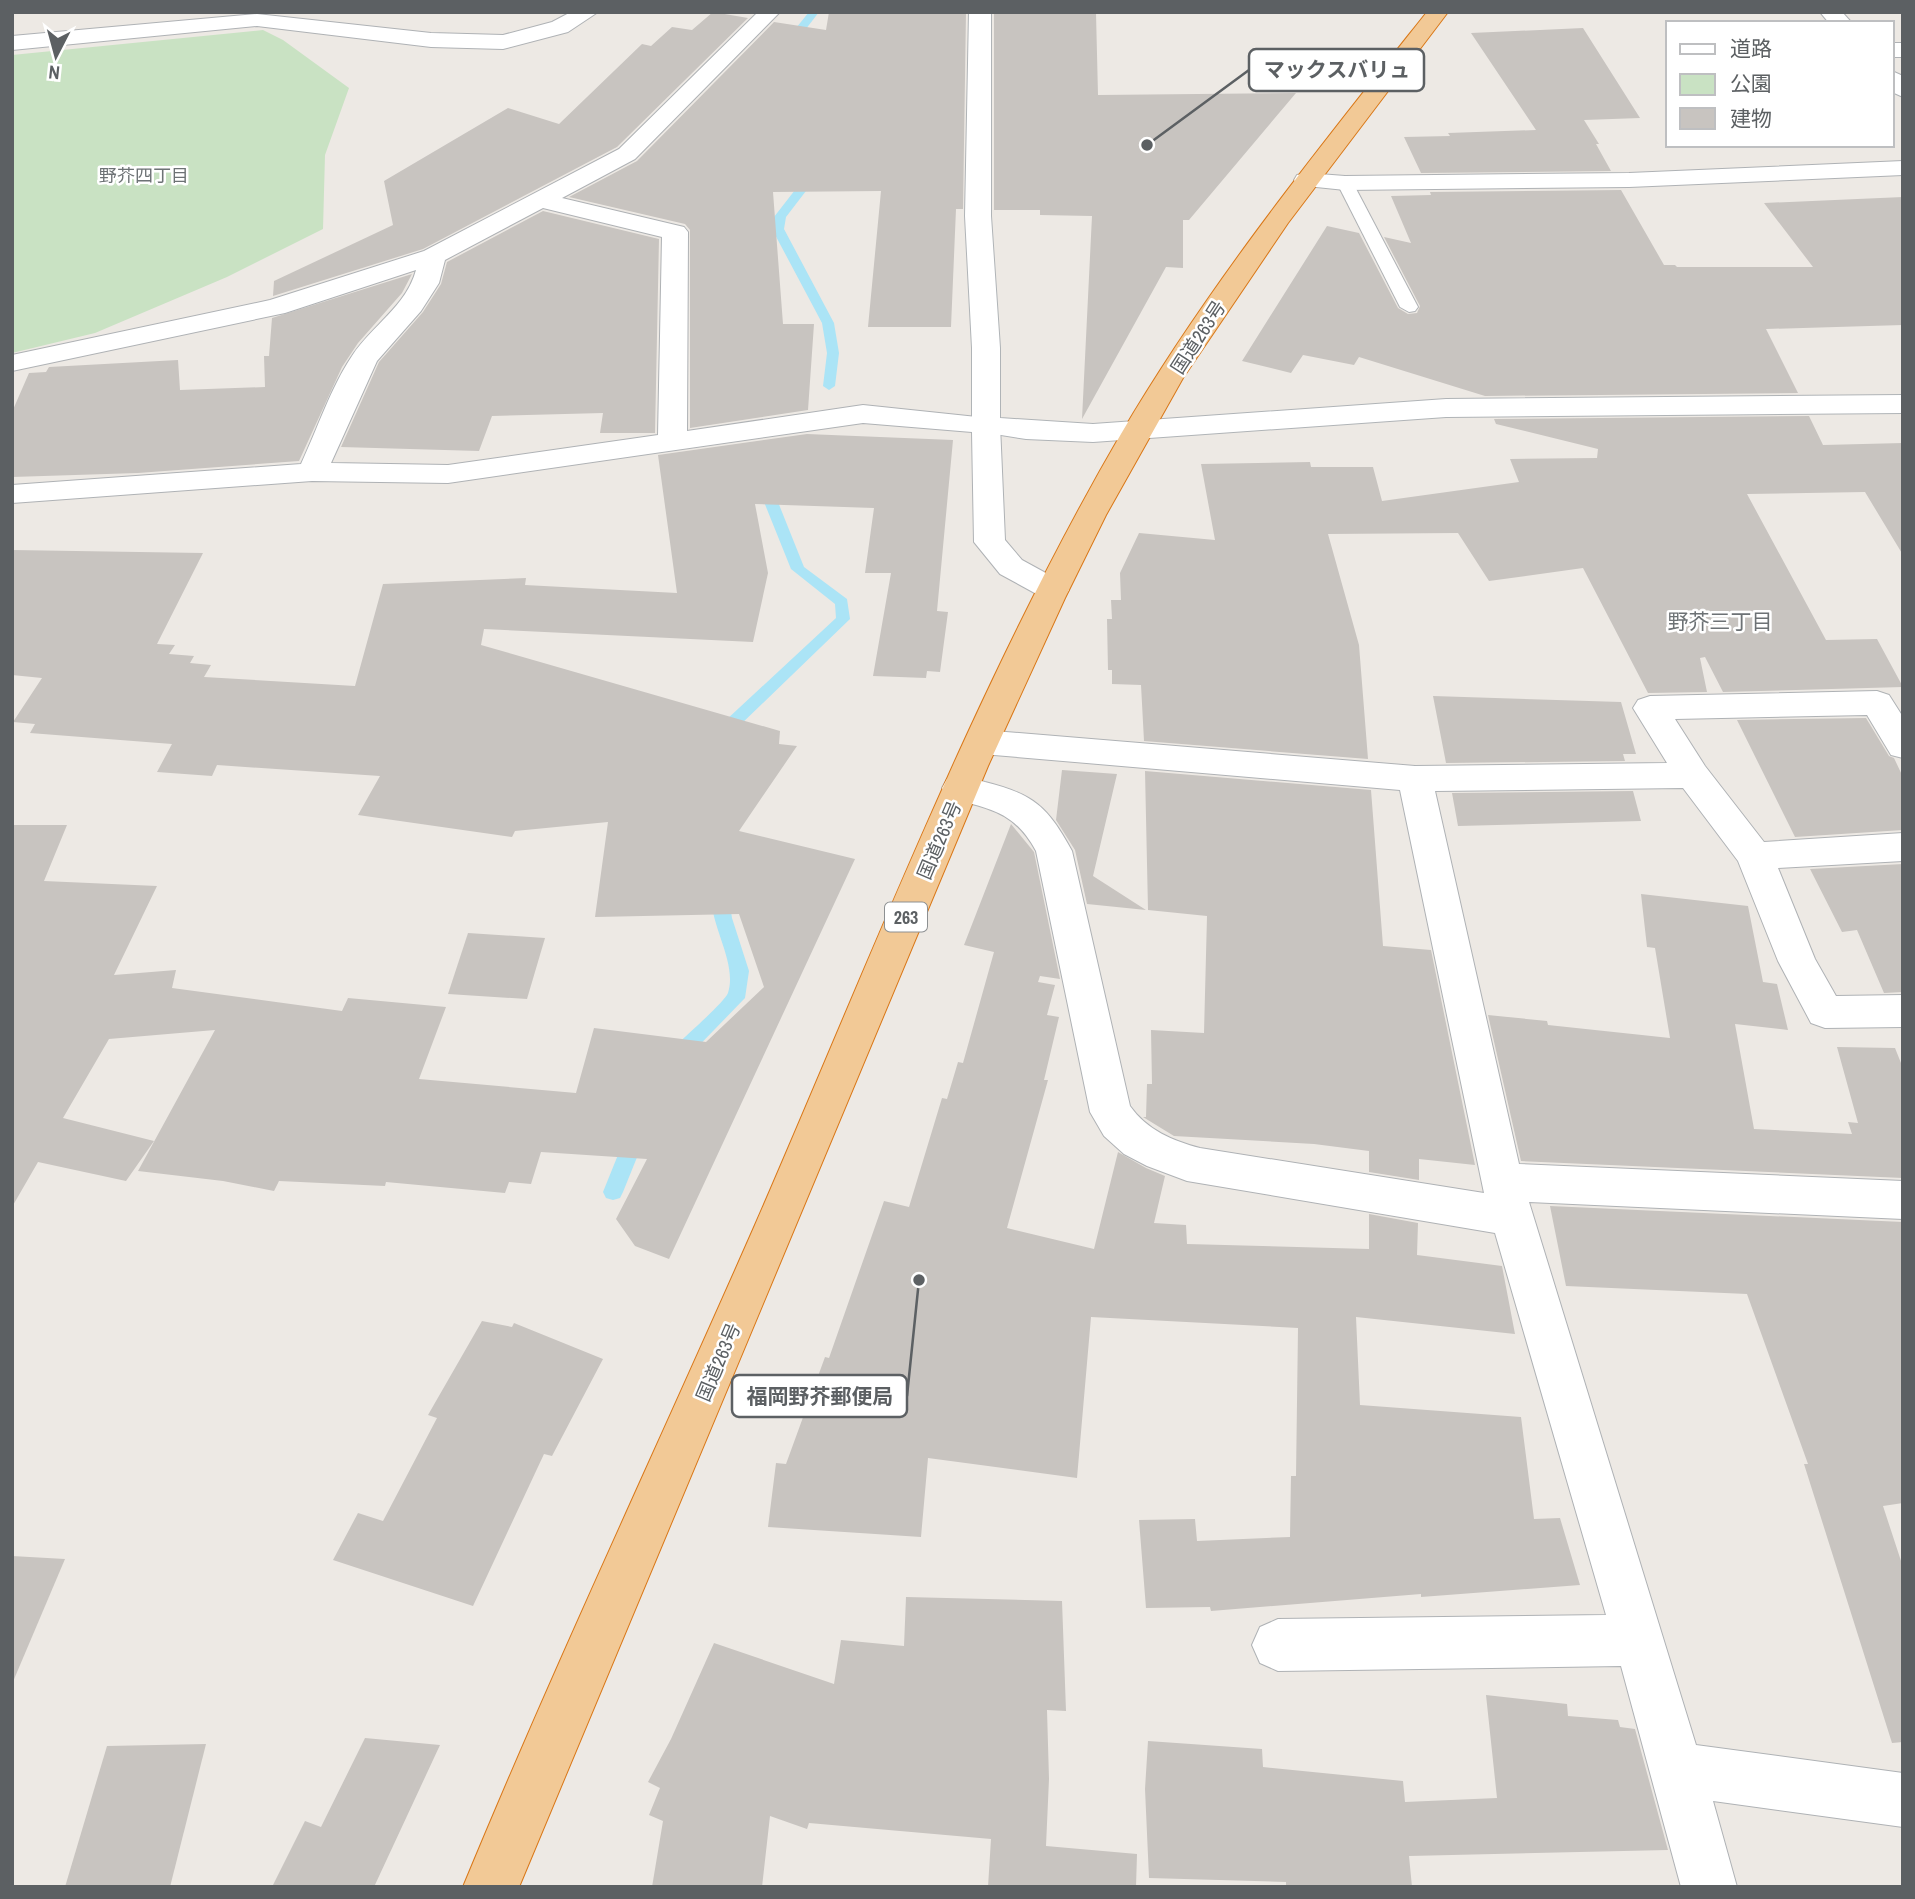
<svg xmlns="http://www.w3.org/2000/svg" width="1915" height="1899" font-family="'Archivo Narrow','Noto Sans JP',sans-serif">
<rect width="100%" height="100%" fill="#ede9e4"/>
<!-- green -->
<polygon fill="#c9e2c3" points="263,30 283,40 349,88 325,155 323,229 227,277 95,333 12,353 12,55"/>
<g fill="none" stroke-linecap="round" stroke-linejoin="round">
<!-- stream -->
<g fill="#abe4f6" fill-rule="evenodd">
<polygon points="809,12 819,12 792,47 784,47 784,43"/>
<polygon points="813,171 819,174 786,217 784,229 834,323 839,353 835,386 829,390 823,386 827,353 822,323 772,229 774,217 809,172"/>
<polygon points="763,478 770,482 804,567 847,599 850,619 737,728 730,742 724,744 716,738 725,721 836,618 835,604 791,569 756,482"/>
<path d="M 721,885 L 727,886 L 732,918 L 749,971 L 745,998 L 684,1061 L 677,1064 L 670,1061 L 668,1056 L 670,1051 C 681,1040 724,1003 728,993 C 739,959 701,914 715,886 Z"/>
<polygon points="636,1127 643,1129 646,1135 623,1192 620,1198 613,1200 606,1198 603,1192 626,1135 629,1129"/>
</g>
</g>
<!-- building -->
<g fill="#c8c4c0">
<polygon points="713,12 748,18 617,147 423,249 273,296 274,281 393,225 384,181 508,108 559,124 642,44 651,46 672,27 692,30"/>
<polygon points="829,12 966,12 963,209 956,209 951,327 868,327 881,191 773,192 783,324 814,324 808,410 690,428 690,230 685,224 569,197 637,161 774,22 826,30"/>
<polygon points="994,12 1096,13 1098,95 1296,93 1189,220 1183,220 1183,268 1166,267 1082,419 1092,216 1040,215 1040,210 994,210"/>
<polygon points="1583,28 1640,118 1584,120 1599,144 1596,144 1611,171 1421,173 1404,137 1450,136 1448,133 1536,130 1471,33"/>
<polygon points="1621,190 1664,265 1675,265 1677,267 1813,267 1764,203 1903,197 1903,325 1766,329 1798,393 1485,396 1359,357 1354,365 1303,355 1291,373 1242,361 1327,226 1359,233 1398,308 1408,314 1417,313 1420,306 1384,237 1411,243 1391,196 1431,195 1430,192"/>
<polygon points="543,211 659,239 655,433 600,433 603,413 492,416 479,451 341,447 379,362 423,312 441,284 447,262"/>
<polygon points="412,274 402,293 358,343 342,367 299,461 138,473 12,477 12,412 29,373 46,372 49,367 178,360 180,390 265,387 264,356 269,356 272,318"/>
<polygon points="1809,416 1823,445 1903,443 1903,555 1865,492 1747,494 1826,640 1877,639 1903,687 1723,692 1705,657 1700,658 1707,692 1648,693 1583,568 1489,581 1458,533 1328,534 1359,645 1368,759 1144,741 1141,685 1112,684 1112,670 1108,670 1107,619 1112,619 1111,600 1121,600 1120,573 1139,533 1215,540 1201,464 1310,462 1311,467 1373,467 1382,501 1519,482 1510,459 1597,458 1598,449 1496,424 1494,419"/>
<polygon points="807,434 953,440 937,611 948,612 940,672 927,671 926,678 873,676 891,573 865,573 874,508 755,504 768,573 753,642 484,629 481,645 780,731 779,744 797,746 739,831 855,859 669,1259 635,1246 616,1219 647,1159 541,1152 531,1184 509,1182 505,1193 386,1182 385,1186 279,1181 274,1191 223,1181 138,1171 215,1030 109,1039 63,1118 154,1141 126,1181 38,1162 12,1207 12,825 67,825 44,881 157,886 114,975 176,970 172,988 342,1011 348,998 446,1007 419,1079 576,1093 594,1028 706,1042 764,987 739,914 595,917 608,822 515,831 512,837 358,815 380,776 217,765 212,776 157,772 172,744 30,733 35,724 13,722 42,678 12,675 12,550 203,553 157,644 175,645 169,654 194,656 190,663 211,665 204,677 355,686 383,584 526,578 525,585 677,593 658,455"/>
<polygon points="1433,696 1621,702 1636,754 1623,754 1625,761 1446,763"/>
<polygon points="1866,718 1889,756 1894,758 1903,777 1903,830 1795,837 1737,720"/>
<polygon points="1062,770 1117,774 1093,876 1146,910 1087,904 1075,850 1056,820"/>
<polygon points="1145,771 1371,790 1383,946 1431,950 1475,1165 1419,1159 1419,1180 1369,1172 1369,1151 1314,1144 1174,1136 1143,1117 1146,1117 1147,1084 1152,1084 1151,1030 1204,1033 1207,916 1148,910"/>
<polygon points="1633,791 1641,821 1458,826 1452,793"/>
<polygon points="1011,824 1034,852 1060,979 1040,976 1038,982 1055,985 1047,1015 1059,1017 1044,1080 1048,1080 1007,1228 1094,1249 1118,1152 1146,1168 1165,1176 1154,1223 1186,1225 1187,1244 1369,1249 1369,1214 1418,1223 1417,1255 1502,1266 1515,1334 1356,1317 1360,1405 1521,1417 1534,1519 1560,1518 1580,1585 1421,1597 1421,1594 1211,1611 1210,1607 1146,1608 1139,1520 1195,1519 1197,1541 1290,1537 1291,1476 1296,1476 1298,1328 1091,1317 1077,1478 928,1458 921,1537 768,1527 776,1463 786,1464 825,1357 829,1358 884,1201 909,1207 942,1098 947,1099 958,1062 963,1063 994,952 964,945"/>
<polygon points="1903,864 1903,992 1884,993 1857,930 1842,932 1810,869"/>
<polygon points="1641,894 1748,906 1763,982 1777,984 1788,1030 1735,1024 1754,1129 1852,1134 1848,1122 1858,1123 1837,1047 1895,1048 1903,1068 1903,1178 1521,1161 1488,1015 1547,1021 1548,1025 1670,1038 1655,948 1647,947"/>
<polygon points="468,933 545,938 527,999 448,994"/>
<polygon points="1550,1206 1903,1222 1903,1503 1883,1506 1903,1567 1903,1742 1892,1743 1804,1464 1808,1464 1747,1294 1566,1286"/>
<polygon points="482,1321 512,1327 514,1323 603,1359 552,1456 544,1454 473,1606 333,1560 358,1513 383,1521 437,1418 428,1415"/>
<polygon points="12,1556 65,1559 12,1684"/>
<polygon points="906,1597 1062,1601 1066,1711 1047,1710 1049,1779 1046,1846 1137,1854 1136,1887 988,1887 991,1839 809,1823 807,1829 770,1816 762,1887 652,1887 663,1821 649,1815 660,1788 648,1782 671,1739 714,1643 834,1684 841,1640 904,1646"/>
<polygon points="1486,1695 1567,1704 1568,1716 1618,1720 1620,1727 1635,1729 1668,1850 1409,1856 1412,1887 1286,1887 1286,1882 1149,1878 1145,1789 1148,1741 1262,1749 1263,1767 1403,1781 1405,1802 1497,1798"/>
<polygon points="365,1738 440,1745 374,1887 272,1887 305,1821 321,1827"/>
<polygon points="206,1744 170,1887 65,1887 107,1746"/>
</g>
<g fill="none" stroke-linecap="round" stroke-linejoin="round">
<!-- lane casing -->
<g stroke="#afb2b5" stroke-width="2">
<polygon id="lane" points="1345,178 1353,183 1418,307 1415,311 1409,312 1400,307 1337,183"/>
</g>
<!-- street casing -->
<g stroke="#afb2b5" stroke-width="2">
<g id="street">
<polygon points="571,12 598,12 568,32 503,49 431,47 257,26 12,50 12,36 257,14 431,33 503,35 552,22"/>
<path d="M 758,12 L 780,12 L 635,159 L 562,198 L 684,227 L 688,232 L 687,431 L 863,405 L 996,419 L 1000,425 L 1005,540 L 1022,560 L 1064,583 L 1069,590 L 1064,597 L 1053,600 L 1042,597 L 1000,574 L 974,542 L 972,432 L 863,423 L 448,483 L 312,481 L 12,503 L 12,485 L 301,464 C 317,430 331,387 352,356 C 372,325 406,307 416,270 L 285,313 L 12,371 L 12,355 L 270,300 L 424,251 L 619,149 ZM 543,208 L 662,237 L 658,435 L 448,465 L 331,463 L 377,361 L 421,311 L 439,283 L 445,260 Z"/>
<polygon points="1820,12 1842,12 1852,23 1829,23"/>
<rect x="1892" y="43" width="11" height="14"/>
<polygon points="1892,71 1903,76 1903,97 1892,92"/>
<polygon points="1903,161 1903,175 1629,187 1345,190 1297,185 1294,180 1297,175 1306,173 1345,176 1629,173"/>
<path d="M 1877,691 L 1889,695 L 1903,717 L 1903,758 L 1891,755 L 1867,715 L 1675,719 L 1705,766 L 1764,842 L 1903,833 L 1903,861 L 1778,868 L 1815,959 L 1836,996 L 1903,995 L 1903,1027 L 1825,1028 L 1811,1023 L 1778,961 L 1738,861 L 1683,788 L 1435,791 L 1519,1164 L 1903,1181 L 1903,1219 L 1529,1202 L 1696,1745 L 1903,1773 L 1903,1827 L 1713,1801 L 1737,1887 L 1681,1887 L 1621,1666 L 1278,1671 L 1260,1663 L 1252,1645 L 1260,1627 L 1278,1619 L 1606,1615 L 1495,1233 L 1187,1181 L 1147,1166 L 1124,1154 L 1104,1136 L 1090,1112 L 1036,851 C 1014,810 988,809 947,797 L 942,788 L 947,779 C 962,775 971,778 985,782 C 1034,794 1048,807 1072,851 L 1130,1106 C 1147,1130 1173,1141 1200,1148 L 1484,1193 L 1400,790 L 982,754 L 970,751 L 965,742 L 970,733 L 982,730 L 1415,766 L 1667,763 L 1633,708 L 1638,700 L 1650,696 Z"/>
</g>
</g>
<!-- secondary casing -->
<g stroke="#b0b4b7" stroke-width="2">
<polygon id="secondary" points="969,12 991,12 991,216 1000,348 1000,418 1093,424 1446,399 1903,395 1903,413 1446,417 1093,442 1026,439 976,431 972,425 972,348 965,216"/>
</g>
<!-- highway casing -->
<g stroke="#d97717" stroke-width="2">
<path id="highway" d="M 1427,12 L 1448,12 L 1288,223 L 1183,378 L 1106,515 L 1065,598 L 988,766 L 519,1887 L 463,1887 C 555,1664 658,1446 755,1225 C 871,959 975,685 1121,434 C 1209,284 1319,148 1427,12 Z"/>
</g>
<!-- lane -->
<use href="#lane" fill="#fff" fill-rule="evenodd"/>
<!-- street -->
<use href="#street" fill="#fff" fill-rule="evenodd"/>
<!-- secondary -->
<use href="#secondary" fill="#fff" fill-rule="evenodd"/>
<!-- highway -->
<use href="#highway" fill="#f2c996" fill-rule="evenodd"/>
</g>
<g text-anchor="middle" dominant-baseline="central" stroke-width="5" stroke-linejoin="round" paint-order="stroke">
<!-- far-neighbourhood labels -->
<g font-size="18" fill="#6d7275" stroke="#fff">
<text x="144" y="175">野芥四丁目</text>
</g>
<!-- shield labels -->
<rect fill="#fff" stroke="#8d9092" stroke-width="2" x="885" y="902.5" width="42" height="29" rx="5"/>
<g font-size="18" font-weight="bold" fill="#5c6063">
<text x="906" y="917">263</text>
</g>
<!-- street labels -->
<g font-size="19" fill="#5c6063" stroke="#fff">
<text transform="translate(1198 337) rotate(-57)">国道263号</text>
<text transform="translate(939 840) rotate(-67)">国道263号</text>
<text transform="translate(718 1362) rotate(-67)">国道263号</text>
</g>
<!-- neighbourhood labels -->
<g font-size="21" fill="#6d7275" stroke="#fff">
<text x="1720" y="621">野芥三丁目</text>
</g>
</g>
<!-- callouts -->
<path fill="none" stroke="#5c6063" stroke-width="2.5" d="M1147 145L1249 70M919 1280L907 1396"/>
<g fill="#5c6063" stroke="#fff" stroke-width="2.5">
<circle cx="1147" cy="145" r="7"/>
<circle cx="919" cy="1280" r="7"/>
</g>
<g fill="#fff" stroke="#5c6063" stroke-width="2.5">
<rect x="1249" y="49" width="175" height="42" rx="7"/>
<rect x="732" y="1375" width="175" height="42" rx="7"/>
</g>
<g font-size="21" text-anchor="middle" font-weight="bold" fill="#5c6063">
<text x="1337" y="77">マックスバリュ</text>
<text x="820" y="1404">福岡野芥郵便局</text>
</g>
<!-- border -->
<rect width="1915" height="1899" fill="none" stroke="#5c6063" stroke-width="28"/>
<!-- legend -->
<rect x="1666" y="21" width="228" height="126" fill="#ffffff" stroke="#bebfc1" stroke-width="2"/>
<rect x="1680" y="44" width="35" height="10" fill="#ffffff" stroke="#bebfc1" stroke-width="2"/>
<text x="1730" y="56" font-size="21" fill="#5c6063">道路</text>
<rect x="1680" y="74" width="35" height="21" fill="#c9e2c3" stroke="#bebfc1" stroke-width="2"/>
<text x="1730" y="91" font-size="21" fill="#5c6063">公園</text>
<rect x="1680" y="108" width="35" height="21" fill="#c8c4c0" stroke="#bebfc1" stroke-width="2"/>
<text x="1730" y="126" font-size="21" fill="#5c6063">建物</text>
<!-- north arrow -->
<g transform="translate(56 56) rotate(186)" stroke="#ffffff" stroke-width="5" paint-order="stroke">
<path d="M0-5L12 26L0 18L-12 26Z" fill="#5c6063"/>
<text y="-10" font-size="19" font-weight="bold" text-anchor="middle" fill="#5c6063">N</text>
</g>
</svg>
